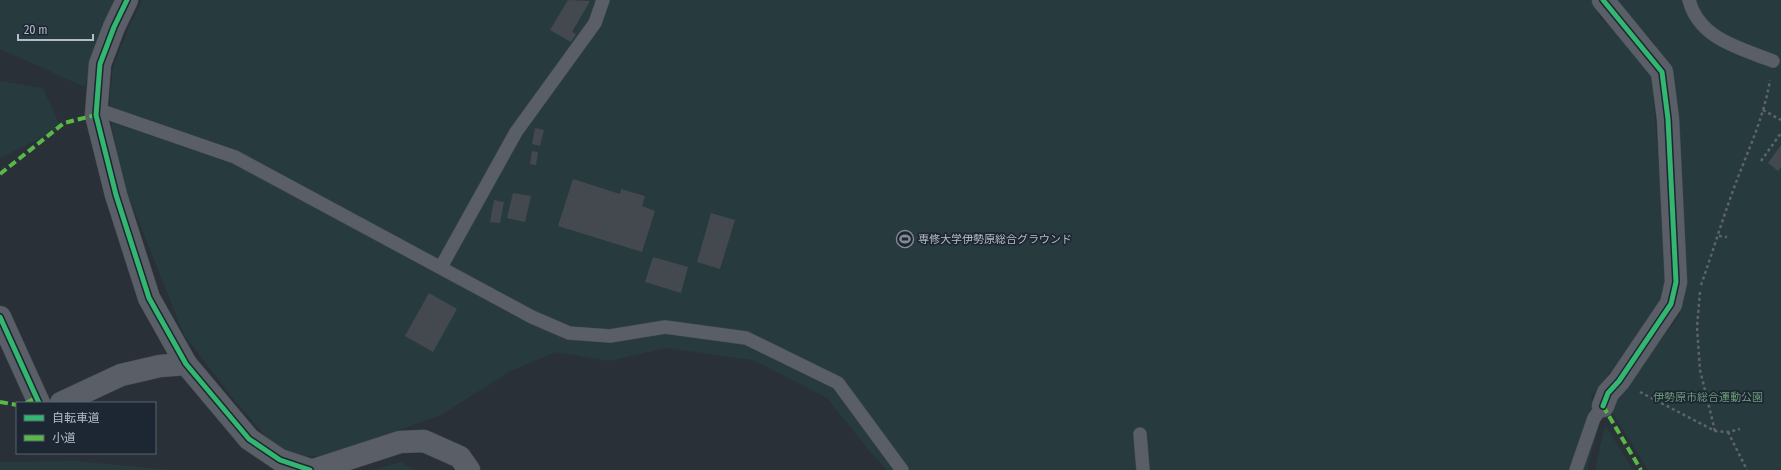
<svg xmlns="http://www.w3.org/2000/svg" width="1781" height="470" font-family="'Fira Sans Condensed','Noto Sans JP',sans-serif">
<rect width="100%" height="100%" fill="#2a3038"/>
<!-- green -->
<g fill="#273a3e">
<polygon points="0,0 116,0 90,65 85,87 0,49"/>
<polygon points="142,0 1593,0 1600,18 1630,44 1652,78 1669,296 1591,397 1599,425 1587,470 887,470 872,454 827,398 753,360 666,348 609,361 556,352 509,372 441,415 393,432 369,444 317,456 302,456 284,449 269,440 231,396 184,335 123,182 111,122 110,93 113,68 128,29"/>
<polygon points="1616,0 1781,0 1781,470 1648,470 1612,412 1617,393 1679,317 1685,290 1672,75 1654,43"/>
<polygon points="0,81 43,88 61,128 0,158"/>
<polygon points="1605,425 1633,470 1595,470"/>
<polygon points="74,461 173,470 0,470 0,462"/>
<polygon points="401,462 416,470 373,470"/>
</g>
<!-- building -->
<g fill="#444950">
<polygon points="568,0 590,1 572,32 576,34 571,42 550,30"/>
<polygon points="535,128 544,130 540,146 532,144"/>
<polygon points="1781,145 1781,167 1778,171 1768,163"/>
<polygon points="532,151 538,152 536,165 530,164"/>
<polygon points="573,179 620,194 621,189 645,196 642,206 655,211 642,252 558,226"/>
<polygon points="513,193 531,196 525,222 507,218"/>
<polygon points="494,200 504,202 500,223 490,222"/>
<polygon points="711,213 735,220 720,269 697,262"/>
<polygon points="653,257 688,267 681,293 645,282"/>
<polygon points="429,293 457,309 433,352 405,336"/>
</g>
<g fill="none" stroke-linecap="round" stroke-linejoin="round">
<!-- service casing -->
<g stroke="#484c53" stroke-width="14">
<g id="service">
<path d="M 1689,0 C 1699,39 1740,48 1773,61"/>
<polyline points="96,109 235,157 532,317 569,333 610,336 665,327 746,338 838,383 902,470"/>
<polyline points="441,267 516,132 595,23 603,0"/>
<polyline points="1140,434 1143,470"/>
<polyline points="1576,470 1594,418 1603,406"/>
</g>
</g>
<!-- minor casing -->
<g stroke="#484c53" stroke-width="23">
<g id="minor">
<polyline points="127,0 114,27 100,64 96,115 116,195 149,298 186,364 249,439 280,460 310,470"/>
<polyline points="0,317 39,403"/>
<polyline points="61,403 121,375 160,366 186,364"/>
<polyline points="1603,406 1608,393 1619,381 1671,304 1676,282 1668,119 1662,72 1603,0"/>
<polyline points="314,470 400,442 424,441 460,457 469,470"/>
</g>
</g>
<!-- path -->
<g stroke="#5d636a" stroke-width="2.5" stroke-dasharray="3 3" stroke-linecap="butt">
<polyline points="1763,110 1781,120"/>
<polyline points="1761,161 1781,133"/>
<polyline points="1719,236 1727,237"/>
<path d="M 1701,285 C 1711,257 1720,227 1730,199 C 1744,158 1763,123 1770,80"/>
<polyline points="1700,292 1697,327 1700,370 1715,431"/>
<polyline points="1640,392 1715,431 1728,432 1740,429"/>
<polyline points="1728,432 1747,470"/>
</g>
<!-- service -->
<use href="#service" stroke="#5a5e66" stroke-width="13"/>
<!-- minor -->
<use href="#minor" stroke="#5a5e66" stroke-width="22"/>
<!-- quiet -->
<g stroke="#58b947" stroke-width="4" stroke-dasharray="8 4" stroke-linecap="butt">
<polyline points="0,174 64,123 96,115"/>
<polyline points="0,402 17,405"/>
<polyline points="26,403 37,397"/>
<polyline points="1603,406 1641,470"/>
</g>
<!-- cycleway casing -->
<g stroke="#1d2633" stroke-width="8">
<g id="cycleway">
<polyline points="127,0 114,27 100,64 96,115 116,195 149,298 186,364 249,439 280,460 310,470"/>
<polyline points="0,317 39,403"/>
<polyline points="1603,406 1608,393 1619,381 1671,304 1676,282 1668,119 1662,72 1603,0"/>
</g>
</g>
<!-- cycleway -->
<use href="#cycleway" stroke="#33b770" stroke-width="5"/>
</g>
<!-- icons -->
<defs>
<g id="stadium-ring" transform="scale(0.9)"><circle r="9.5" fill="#1d2633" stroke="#848b96" stroke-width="1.5"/><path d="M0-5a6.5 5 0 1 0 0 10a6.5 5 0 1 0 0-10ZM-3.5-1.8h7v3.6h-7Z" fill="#848b96"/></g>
</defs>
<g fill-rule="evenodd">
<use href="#stadium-ring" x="905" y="239"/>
</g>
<g text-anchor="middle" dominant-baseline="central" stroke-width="3.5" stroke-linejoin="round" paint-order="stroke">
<!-- poi labels -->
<g font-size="11" fill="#b4bcc9" stroke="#1d2633" text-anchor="start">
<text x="918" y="239">専修大学伊勢原総合グラウンド</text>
</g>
<!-- park labels -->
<g font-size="11" fill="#6b9a76" stroke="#1d2633">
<text x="1708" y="397">伊勢原市総合運動公園</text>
</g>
</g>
<!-- legend -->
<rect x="16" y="402" width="140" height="52" fill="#1d2633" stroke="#59626f"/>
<rect x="24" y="415" width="20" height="6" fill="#33b770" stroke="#59626f"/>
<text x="52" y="422" font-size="12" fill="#b4bcc9">自転車道</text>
<rect x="24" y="435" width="20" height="6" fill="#58b947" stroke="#59626f"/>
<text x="52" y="442" font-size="12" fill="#b4bcc9">小道</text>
<!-- scale -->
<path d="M18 34v6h75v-6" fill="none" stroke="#b4bcc9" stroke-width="2"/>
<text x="24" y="34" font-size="12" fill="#b4bcc9" stroke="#1d2633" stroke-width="3" paint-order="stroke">20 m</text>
</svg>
